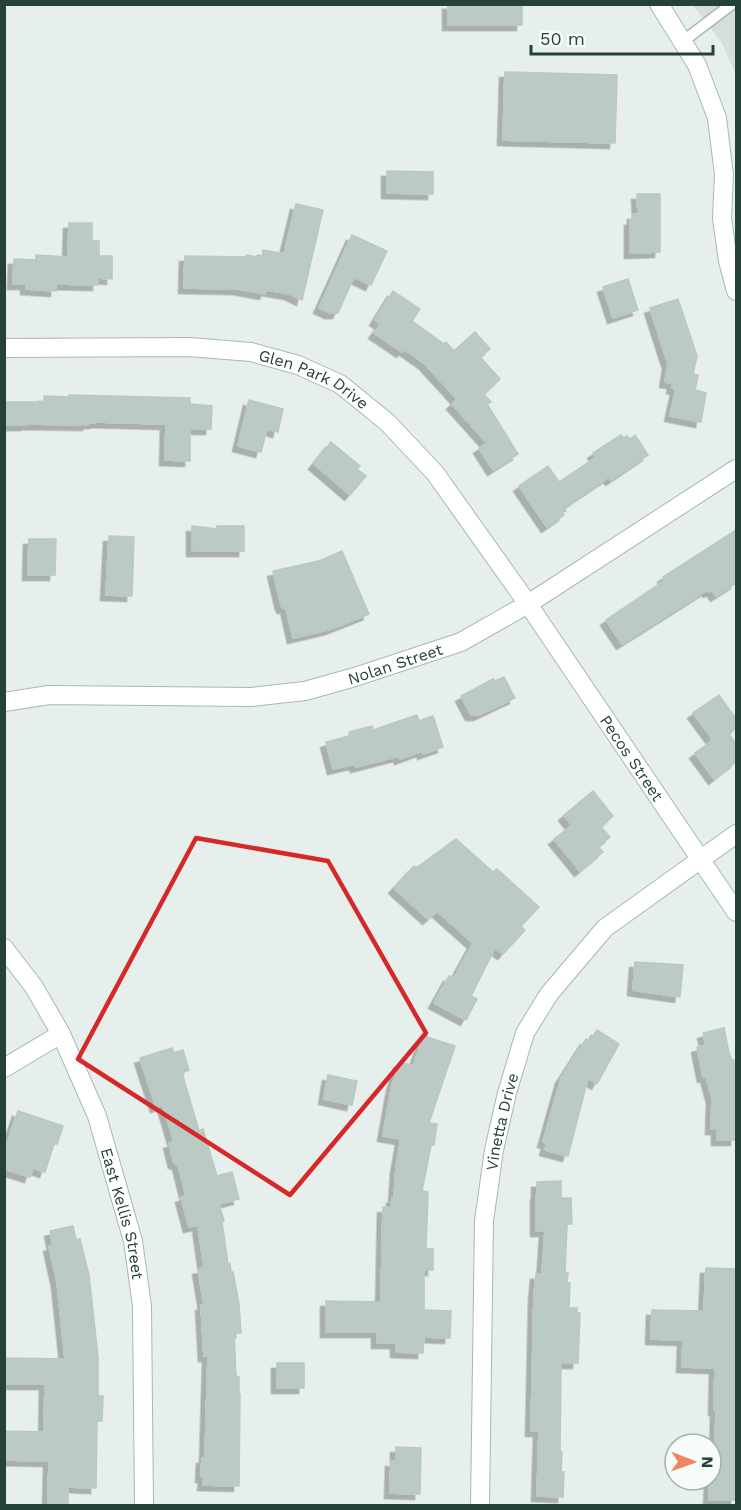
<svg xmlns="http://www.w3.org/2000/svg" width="741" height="1510" font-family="'Work Sans',sans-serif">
<defs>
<filter id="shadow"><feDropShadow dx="-5.5" dy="5.5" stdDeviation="0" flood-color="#0004"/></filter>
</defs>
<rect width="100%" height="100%" fill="#e6efeb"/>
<!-- built -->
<polygon fill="#d4dfda" points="693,5 736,5 736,75 722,43"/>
<!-- building -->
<g fill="#bbcac4" stroke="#b8c9c2" stroke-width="1.5" filter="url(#shadow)">
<rect x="448" y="4" width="74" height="21"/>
<polygon points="505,72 617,75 615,143 503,140"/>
<polygon points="387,171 433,172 433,194 387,193"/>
<polygon points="637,194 660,194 660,252 630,253 630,220 633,220 633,214 638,214"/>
<polygon points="296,204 323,210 302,300 290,294 266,290 265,294 238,289 184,288 185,256 246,257 247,255 262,258 263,250 284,254"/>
<polygon points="69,223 92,223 92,241 99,241 99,256 112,256 112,279 98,278 98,285 56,284 56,291 26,289 26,284 13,284 14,259 36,260 36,255 68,257"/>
<polygon points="352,235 387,251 371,285 354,277 338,313 330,313 319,308"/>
<polygon points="628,279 638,310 613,318 603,287"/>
<polygon points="393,291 420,309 412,321 444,344 446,342 454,351 475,332 490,349 480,357 500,379 484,394 491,402 487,404 518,454 493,470 479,448 487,443 452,404 457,399 425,364 404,349 402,352 374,333 381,324 375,320"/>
<polygon points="678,299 697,356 693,374 698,375 695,390 706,393 701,422 670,416 676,389 672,388 673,383 665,382 668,364 650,308"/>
<polygon points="69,395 190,398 190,404 212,406 211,429 190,429 190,461 165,460 166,424 95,422 95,423 88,423 88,425 26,424 26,425 4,425 4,402 44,402 44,396 69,397"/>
<polygon points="249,400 283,409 278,432 267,429 261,452 238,446"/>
<polygon points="621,435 624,438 627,436 630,439 635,435 648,455 611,480 609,477 570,503 571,505 561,511 564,515 547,527 519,486 548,466 559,482 596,457 593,453"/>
<polygon points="331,442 360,466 357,469 366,476 350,495 314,464"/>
<polygon points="192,526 217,529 217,526 244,526 244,551 192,551"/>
<polygon points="736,530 736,583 716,596 712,590 709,592 707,590 622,644 606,620 665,580 663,577"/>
<polygon points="109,536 134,537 132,596 106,595"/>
<polygon points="29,539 56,539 55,575 28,575"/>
<polygon points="342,551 369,614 331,629 293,638 286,607 283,608 281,605 273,571 319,561"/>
<polygon points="504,677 515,698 479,715 471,715 461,696 493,679 495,681"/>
<polygon points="719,695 736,719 736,728 729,734 736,744 736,762 714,779 695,753 713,740 693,713"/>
<polygon points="417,715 419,721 433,716 443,747 423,754 422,751 400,759 399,756 356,767 355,764 333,769 326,742 350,736 349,732 372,726 373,730"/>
<polygon points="593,791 613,816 601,827 610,837 598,847 603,852 580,871 554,839 572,825 564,815"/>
<polygon points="456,839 493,872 497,869 539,907 521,926 525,930 503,954 495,948 471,996 477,999 466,1020 434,1003 449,976 454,978 473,943 437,911 428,919 394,888 414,866 416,868"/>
<polygon points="635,962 683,965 680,997 633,990"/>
<polygon points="724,1028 729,1053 732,1060 736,1060 736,1140 717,1140 717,1129 711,1129 712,1098 706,1076 703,1077 697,1047 706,1045 703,1033"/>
<polygon points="597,1030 619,1044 597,1084 588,1078 568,1156 545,1150 547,1143 543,1142 561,1078 586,1039 590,1041"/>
<polygon points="424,1036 455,1046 429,1123 437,1124 434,1145 431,1145 422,1191 428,1192 426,1249 433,1249 433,1270 424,1270 424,1310 451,1311 450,1338 424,1337 423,1353 396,1352 396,1343 377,1343 377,1332 326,1332 326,1301 381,1302 383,1207 391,1208 392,1198 394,1198 396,1168 401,1139 383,1136 392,1085 400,1062 413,1066"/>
<polygon points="172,1048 174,1053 183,1050 189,1070 182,1073 199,1131 203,1129 217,1176 232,1172 239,1199 219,1204 224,1221 222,1222 228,1264 230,1264 231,1272 233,1272 239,1304 241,1333 234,1333 236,1376 239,1377 239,1394 240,1394 239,1486 203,1485 204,1477 201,1477 202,1458 205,1458 208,1356 204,1356 201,1305 204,1305 198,1269 204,1268 198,1225 189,1227 181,1197 186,1196 178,1164 174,1163 169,1143 174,1142 163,1105 156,1107 140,1058"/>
<polygon points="328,1075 357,1081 352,1105 324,1099"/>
<polygon points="18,1111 63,1126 57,1144 54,1144 45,1172 33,1168 30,1177 4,1169 4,1152"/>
<polygon points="561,1181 561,1198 571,1198 572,1224 567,1224 565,1273 568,1273 567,1283 570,1283 569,1308 577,1308 577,1313 580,1313 578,1363 561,1363 560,1452 562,1452 561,1472 564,1472 563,1497 537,1496 539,1431 531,1431 534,1295 536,1274 542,1274 545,1231 536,1231 536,1195 537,1195 537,1182"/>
<polygon points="73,1226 76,1240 80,1239 89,1275 98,1357 98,1396 103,1396 102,1421 97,1421 96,1488 68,1487 68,1506 48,1506 49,1461 4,1460 4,1431 44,1432 45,1384 6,1384 6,1358 65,1359 57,1282 49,1246 53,1245 50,1231"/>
<polygon points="706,1268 736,1269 736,1500 709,1500 711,1455 715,1455 716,1410 714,1410 715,1368 682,1367 683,1340 651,1339 652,1310 704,1311"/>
<rect x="277" y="1363" width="27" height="25"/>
<polygon points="396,1447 421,1448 420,1494 390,1493 391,1461 396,1462"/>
</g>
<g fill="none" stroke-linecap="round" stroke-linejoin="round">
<!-- service casing -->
<g stroke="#a8b8b2" stroke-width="13">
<polyline id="service" points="682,42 732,4"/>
</g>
<!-- minor casing -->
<g stroke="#a8b8b2" stroke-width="20">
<g id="minor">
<polyline points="659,4 697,65 717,118 724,175 722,218 728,261 736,291"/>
<path id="s1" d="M 4,348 L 189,347 L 251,352 L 298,365 L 340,384 L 387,422 L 435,473 L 528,604 L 736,912"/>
<path id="s2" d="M 4,702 L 49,695 L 251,697 L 305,691 L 355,677 L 461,642 L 528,604 L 736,469"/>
<path id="s3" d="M 4,948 L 34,987 L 61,1034 L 97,1116 L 133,1241 L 142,1306 L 144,1506"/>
<polyline points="4,1068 61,1034"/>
<path id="s4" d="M 480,1506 L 484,1221 L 494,1150 L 507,1093 L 525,1033 L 549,994 L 605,928 L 736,834"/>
</g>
</g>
<!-- service -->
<use href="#service" stroke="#fff" stroke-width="10"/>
<!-- minor -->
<use href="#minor" stroke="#fff" stroke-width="18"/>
</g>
<!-- marked area -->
<path fill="none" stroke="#d62828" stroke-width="4.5" stroke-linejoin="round" d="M 196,838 L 328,861 L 426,1033 L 290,1195 L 78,1059 Z"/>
<g text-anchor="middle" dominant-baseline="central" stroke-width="4.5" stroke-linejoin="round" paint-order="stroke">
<!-- street labels -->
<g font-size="16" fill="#24423a" stroke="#f7fbf9">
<text stroke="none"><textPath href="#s1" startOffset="316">Glen Park Drive</textPath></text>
<text stroke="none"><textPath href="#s2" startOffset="396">Nolan Street</textPath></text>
<text stroke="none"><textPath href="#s1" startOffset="819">Pecos Street</textPath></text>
<text stroke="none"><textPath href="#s4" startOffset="386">Vinetta Drive</textPath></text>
<text stroke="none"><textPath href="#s3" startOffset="294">East Kellis Street</textPath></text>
</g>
</g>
<!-- border -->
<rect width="741" height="1510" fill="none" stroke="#24423a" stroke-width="12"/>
<!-- north arrow -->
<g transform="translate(693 1462) rotate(91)"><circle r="28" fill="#f7fbf9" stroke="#a3b1ad" stroke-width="1.5"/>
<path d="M0-4.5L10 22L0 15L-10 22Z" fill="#f4845f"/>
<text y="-9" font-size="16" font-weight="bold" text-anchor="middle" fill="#24423a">N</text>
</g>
<!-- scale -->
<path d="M531 45v9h182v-9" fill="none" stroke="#24423a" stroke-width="3"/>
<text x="540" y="45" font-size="18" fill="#24423a" stroke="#f7fbf9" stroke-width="4.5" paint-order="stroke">50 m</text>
</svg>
